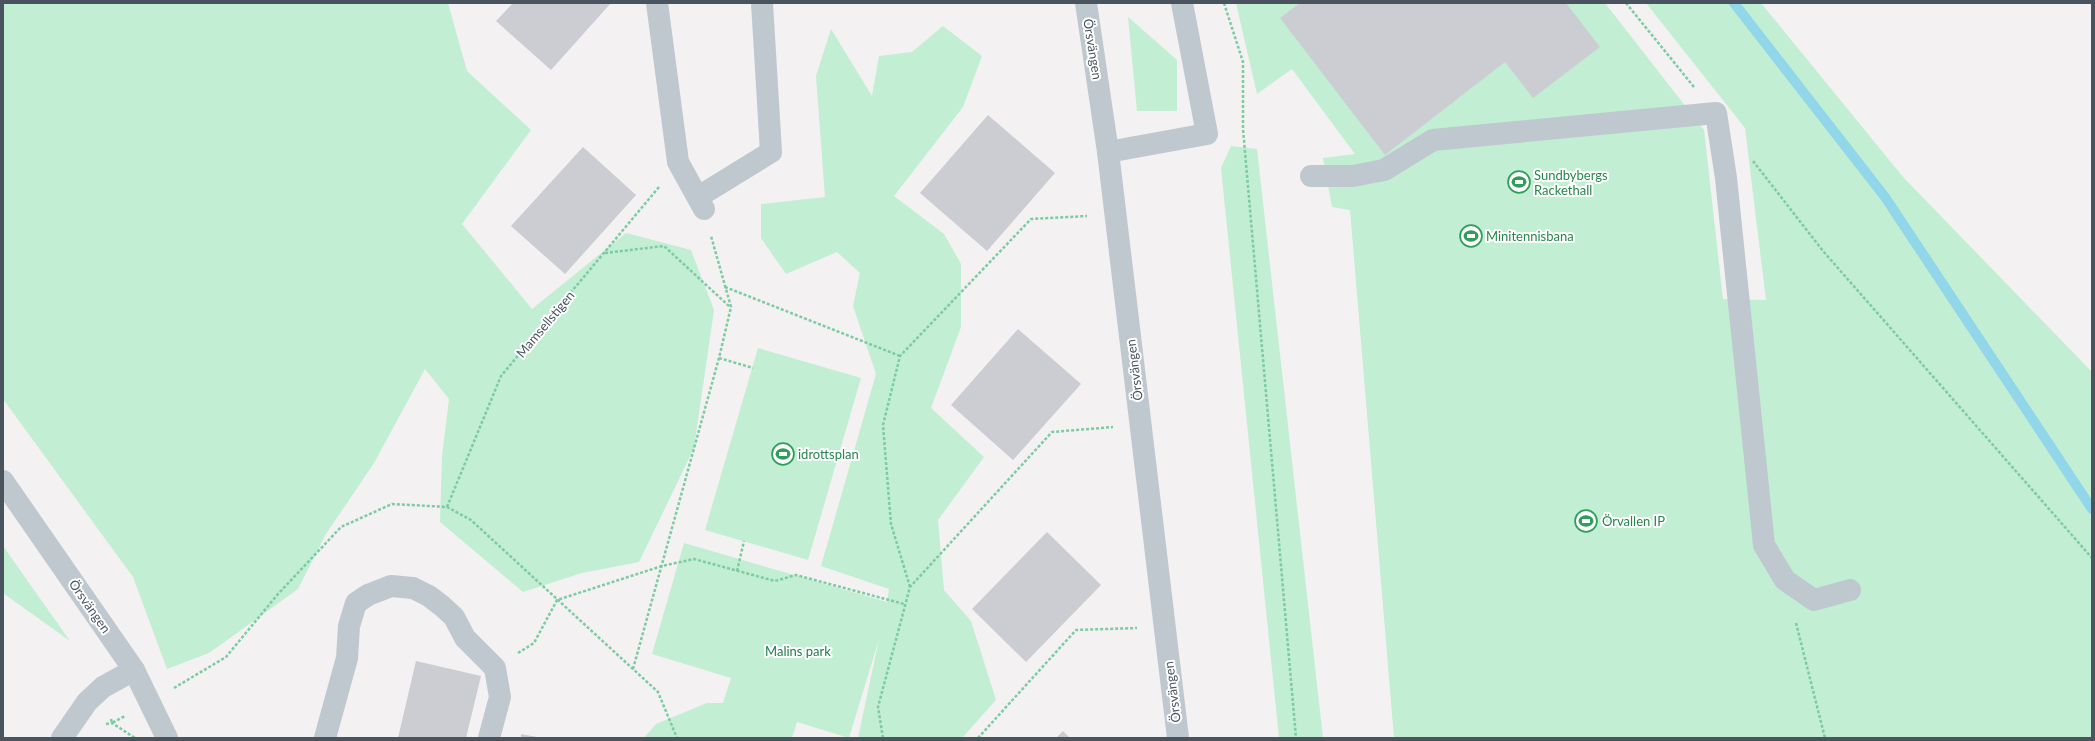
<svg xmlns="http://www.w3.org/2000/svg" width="2095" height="741" font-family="Lato,sans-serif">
<rect width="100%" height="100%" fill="#f3f1f1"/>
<!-- green -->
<g fill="#c2eed3">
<polygon points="3,3 448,3 467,71 531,130 462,224 532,309 626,233 691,250 714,310 694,448 639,562 582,573 523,592 440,522 442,456 449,399 425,369 374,463 326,534 298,589 209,653 167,669 133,577 3,399"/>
<polygon points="1236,3 1605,3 1704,130 1723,299 1766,300 1745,128 1646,3 1761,3 1903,177 2092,372 2092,738 1394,738 1350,210 1332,207 1323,158 1355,154 1292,69 1257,94"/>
<polygon points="1128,17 1177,60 1177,111 1137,111"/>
<polygon points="943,26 982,56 963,107 894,196 944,234 961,264 961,327 931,408 984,457 938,520 944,590 971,621 996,700 962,738 858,738 879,639 849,738 797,722 792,738 644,738 656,724 707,703 723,703 731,678 652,654 684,543 887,602 889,589 821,566 876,374 853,306 860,273 837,252 786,274 761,238 761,204 825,197 816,76 831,29 872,96 879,56 912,52"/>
<polygon points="1231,146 1257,149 1323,738 1279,738 1221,168"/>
<polygon points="758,348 861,378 808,560 705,530"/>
<polygon points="3,546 70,641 3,593"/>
</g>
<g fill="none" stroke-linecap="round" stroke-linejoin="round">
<!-- stream -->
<polyline stroke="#91d7e9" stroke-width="10" points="1734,3 1885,197 2092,509"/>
</g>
<!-- building -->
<g fill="#cbcdd3">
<polygon points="513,3 611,3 551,70 496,21"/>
<polygon points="1300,3 1566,3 1600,47 1533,98 1505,62 1385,155 1280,18"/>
<polygon points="988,115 1055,173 987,251 920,193"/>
<polygon points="583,147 636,195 565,274 511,226"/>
<polygon points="1018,329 1081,384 1013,460 951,405"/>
<polygon points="1047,532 1101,585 1026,662 972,609"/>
<polygon points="416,661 481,676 466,738 398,738"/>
<polygon points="1063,731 1070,738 1056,738"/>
<polygon points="521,734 537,737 537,738 521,738"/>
</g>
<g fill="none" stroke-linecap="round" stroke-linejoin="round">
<!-- path -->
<g stroke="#7ccba3" stroke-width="2.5" stroke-dasharray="3 2" stroke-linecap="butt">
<polyline points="1224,3 1243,62 1243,129 1296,738"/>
<polyline points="1626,3 1694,87"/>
<polyline points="1753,161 1823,251 2092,558"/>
<polyline points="605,253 664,246 730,307"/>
<polyline points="725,287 900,356"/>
<polyline points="719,358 753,368"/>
<polyline points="447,507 501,376 659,187"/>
<polyline points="737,571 744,541"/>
<polyline points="910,587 891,524 883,425 900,356 1031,219 1087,216"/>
<polyline points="1796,623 1825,738"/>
<polyline points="518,653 534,643 557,600 662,566 694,559 775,581 796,575 904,604"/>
<polyline points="633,669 719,358 731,307 711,236"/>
<polyline points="174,688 226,657 278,594 341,527 392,504 447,507 471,520 658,692 677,738"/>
<polyline points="111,719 112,723 125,716"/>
<polyline points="106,724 112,723 135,738"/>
<polyline points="883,738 878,707 910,587 1052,432 1113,427"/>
<polyline points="978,738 1076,630 1137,628"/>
</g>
<!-- minor -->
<g stroke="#bfc8cf" stroke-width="22">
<polyline points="657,3 678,162 704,209"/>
<polyline points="1086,3 1108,152 1178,738"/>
<polyline points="1108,152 1207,134 1182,3"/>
<polyline points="1311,176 1353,176 1384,170 1433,140 1716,113 1726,178 1764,545 1785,580 1814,600 1850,590"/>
<polyline points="698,197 771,152 762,3"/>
<polyline points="3,481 134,670 167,738"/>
<polyline points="62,738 87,702 103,687 134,670"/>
<polyline points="325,738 347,658 349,626 356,603 368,595 391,586 413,588 429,596 442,606 454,617 465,638 495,668 500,697 489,738"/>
</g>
</g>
<!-- icons -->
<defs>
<g id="stadium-ring" transform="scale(1.15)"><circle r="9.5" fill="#fff" stroke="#2e9e5b" stroke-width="1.5"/><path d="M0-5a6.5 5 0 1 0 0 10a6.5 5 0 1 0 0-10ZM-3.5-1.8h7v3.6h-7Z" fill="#2e9e5b"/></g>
</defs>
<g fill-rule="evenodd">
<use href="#stadium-ring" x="1519" y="182"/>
<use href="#stadium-ring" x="1471" y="236"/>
<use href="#stadium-ring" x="783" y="454"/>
<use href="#stadium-ring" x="1586" y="521"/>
</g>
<g text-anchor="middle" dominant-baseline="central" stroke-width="4" stroke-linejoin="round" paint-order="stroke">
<!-- street labels -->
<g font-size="13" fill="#49545e" stroke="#fff">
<text transform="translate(1093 49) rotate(81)">Örsvängen</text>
<text transform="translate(545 324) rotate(-50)">Mamsellstigen</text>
<text transform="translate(1134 370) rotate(-97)">Örsvängen</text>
<text transform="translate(90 606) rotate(55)">Örsvängen</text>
<text transform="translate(1172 692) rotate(-97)">Örsvängen</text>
</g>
<!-- leisure labels -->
<g font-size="13" fill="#27864d" stroke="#fff" text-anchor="start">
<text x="1534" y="175">Sundbybergs<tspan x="1534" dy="15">Rackethall</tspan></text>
<text x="1486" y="236">Minitennisbana</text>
<text x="798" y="454">idrottsplan</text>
<text x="1602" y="521">Örvallen IP</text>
</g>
<!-- park labels -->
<g font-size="13" fill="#1c7d4c" stroke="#fff">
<text x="798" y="651">Malins park</text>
</g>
</g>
<!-- border -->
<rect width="2095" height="741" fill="none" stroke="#49545e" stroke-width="8"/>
</svg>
